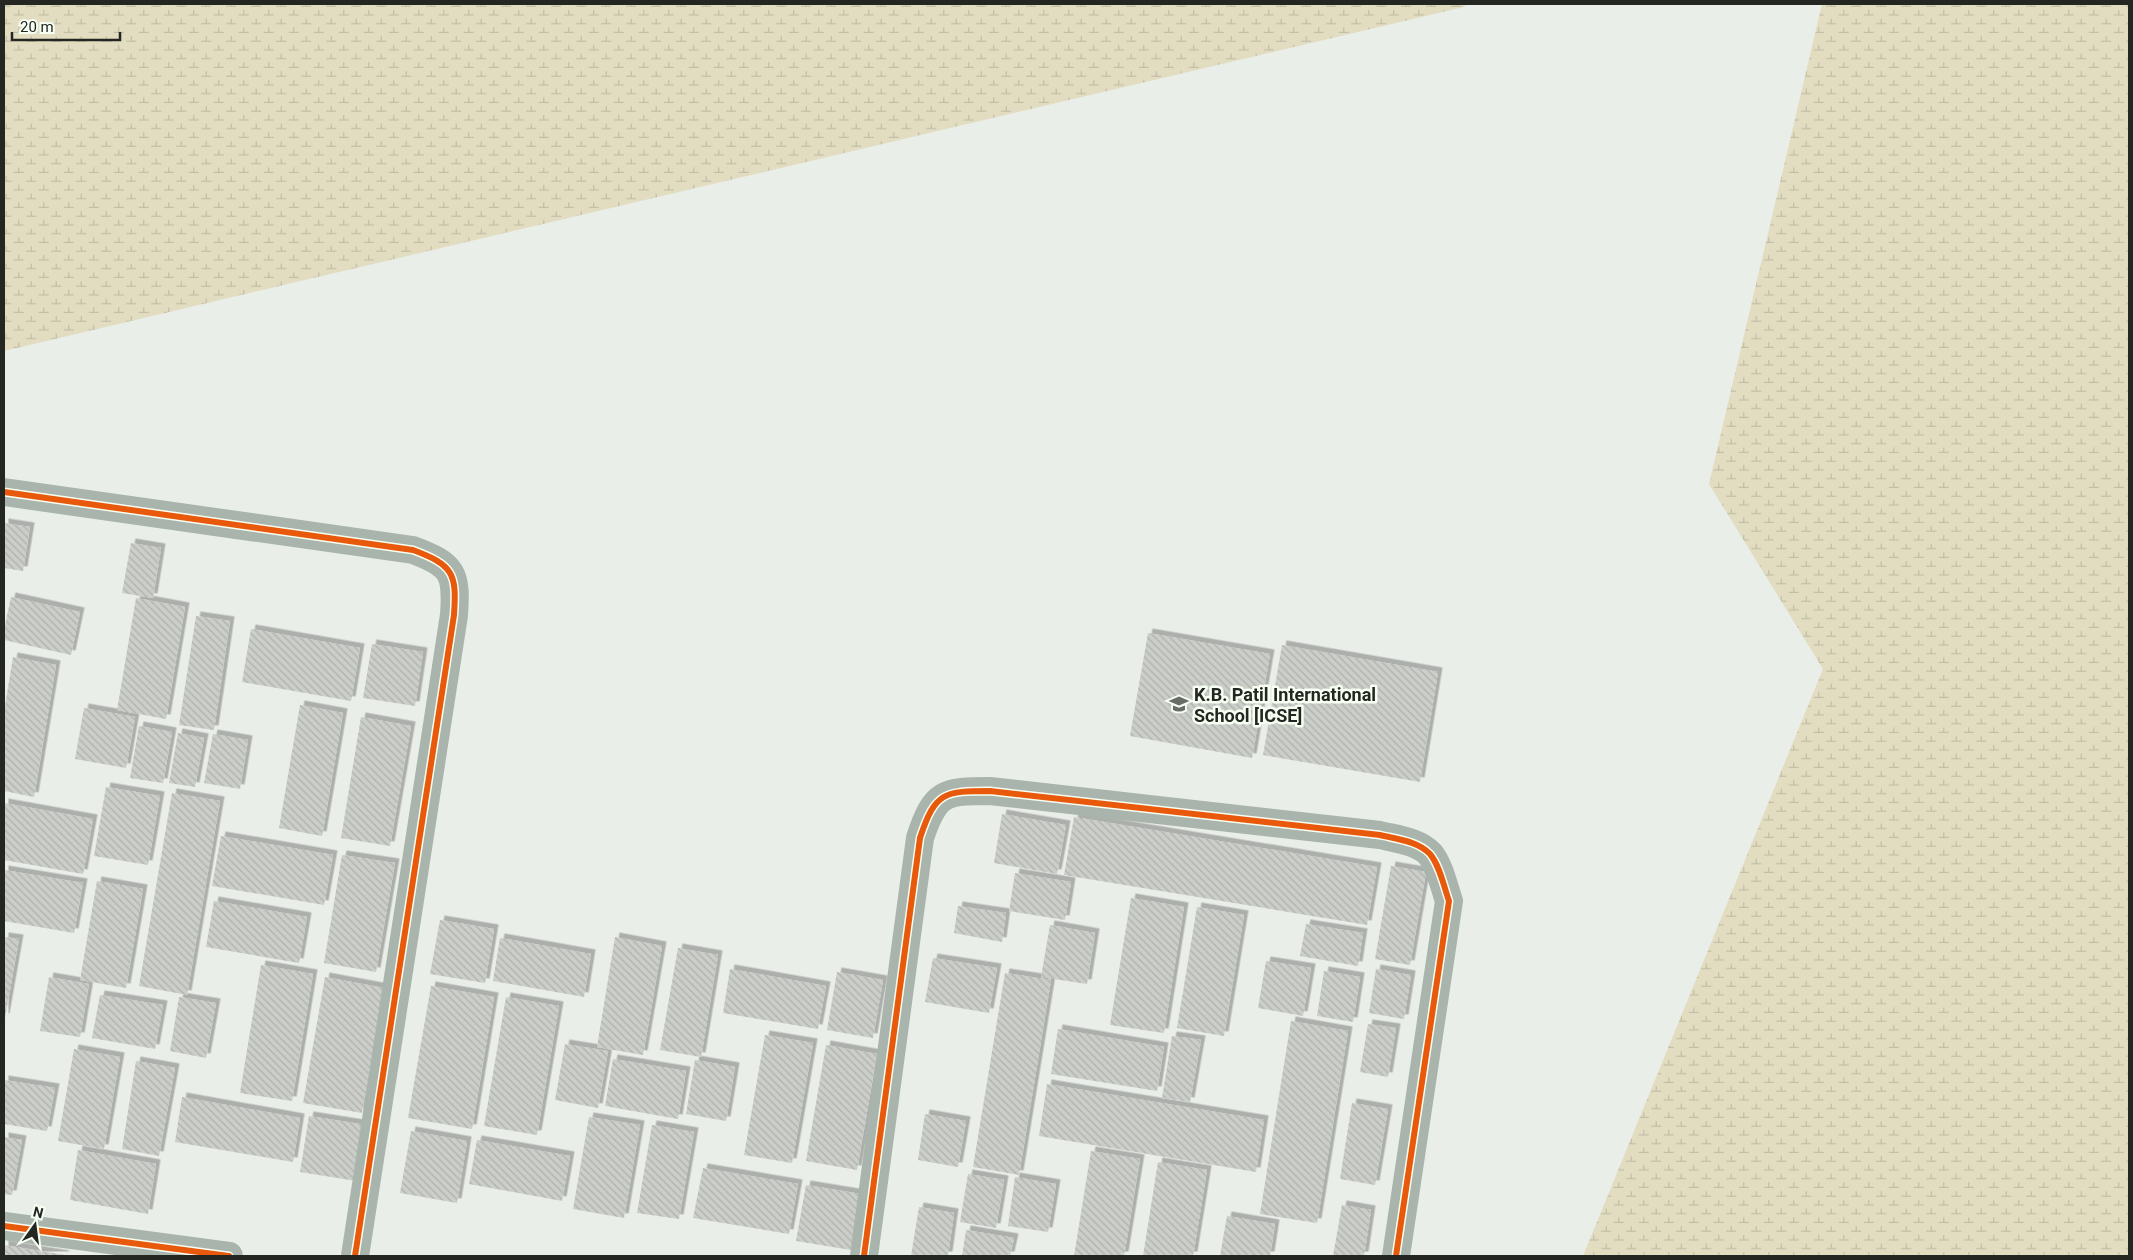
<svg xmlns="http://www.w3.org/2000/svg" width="2133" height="1260" font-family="Roboto,sans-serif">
<defs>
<pattern id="wetland-marsh" width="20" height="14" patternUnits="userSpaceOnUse" patternTransform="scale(1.25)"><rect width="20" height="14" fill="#e2ddc1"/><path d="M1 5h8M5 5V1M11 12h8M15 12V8" fill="none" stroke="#c2bea6"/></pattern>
<pattern id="building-back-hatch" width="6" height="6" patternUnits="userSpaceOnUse" patternTransform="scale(1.25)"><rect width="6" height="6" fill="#cbcec9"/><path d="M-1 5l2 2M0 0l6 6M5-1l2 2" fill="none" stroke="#aeb1ac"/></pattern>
<filter id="shadow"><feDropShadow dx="4.5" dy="-4.5" stdDeviation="0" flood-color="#0004"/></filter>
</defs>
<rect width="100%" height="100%" fill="#eaeee9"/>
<!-- wetland -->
<g fill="url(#wetland-marsh)">
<polygon points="4,4 1466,4 1464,7 4,351"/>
<polygon points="1822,4 2129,4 2129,1256 1583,1256 1823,669 1709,484"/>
</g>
<!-- building -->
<g fill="url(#building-back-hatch)" filter="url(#shadow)">
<polygon points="4,523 30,527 23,571 4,568"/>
<polygon points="131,543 161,548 153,598 122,593"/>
<polygon points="11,597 80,612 71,655 4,640 4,630"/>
<polygon points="136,598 185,607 166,719 117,710"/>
<polygon points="196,616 230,621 214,730 179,725"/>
<polygon points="251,629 360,648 351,701 242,682"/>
<polygon points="1148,633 1270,654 1252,758 1130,736"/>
<polygon points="372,644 423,652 415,706 363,698"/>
<polygon points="1282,645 1438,672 1420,782 1263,755"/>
<polygon points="13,657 56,665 34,797 4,791 4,712"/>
<polygon points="300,705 343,713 322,836 279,828"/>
<polygon points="84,708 135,717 126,768 75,759"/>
<polygon points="361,717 411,726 390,846 341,838"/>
<polygon points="139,726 172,732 163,783 130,778"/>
<polygon points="178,733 204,738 195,787 169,783"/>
<polygon points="213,734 248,740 240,789 204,783"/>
<polygon points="106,787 160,796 148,865 94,856"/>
<polygon points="172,793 220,801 187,995 139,986"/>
<polygon points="4,803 93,819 83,874 4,860"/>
<polygon points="1002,814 1066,825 1057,874 994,863"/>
<polygon points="1074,817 1377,867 1367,925 1064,875"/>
<polygon points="221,836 333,855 324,905 212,886"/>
<polygon points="342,855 395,863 376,972 324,963"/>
<polygon points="1391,866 1426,872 1410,965 1375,959"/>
<polygon points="4,870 83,883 74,933 4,921"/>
<polygon points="1015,873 1071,882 1065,920 1009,911"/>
<polygon points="97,881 143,889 126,988 80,980"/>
<polygon points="1131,898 1184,907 1164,1033 1110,1025"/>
<polygon points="214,901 307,917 299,963 206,947"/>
<polygon points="958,906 1006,913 1002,942 954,933"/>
<polygon points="1197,907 1244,915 1224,1036 1177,1028"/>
<polygon points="440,920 494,929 485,983 430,974"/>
<polygon points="1306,924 1363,933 1358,966 1300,956"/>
<polygon points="1050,925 1095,933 1087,984 1041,977"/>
<polygon points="4,937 19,939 5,1018 4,1018"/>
<polygon points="615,937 662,946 643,1055 597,1047"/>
<polygon points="500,938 591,954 584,997 493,981"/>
<polygon points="678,948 718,955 701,1057 660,1050"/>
<polygon points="933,958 997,968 989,1013 925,1002"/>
<polygon points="1266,961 1311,968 1303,1016 1258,1008"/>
<polygon points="261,965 313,974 292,1101 240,1093"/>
<polygon points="730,969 826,986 818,1029 723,1013"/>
<polygon points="1376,969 1411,975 1404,1019 1369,1013"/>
<polygon points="1324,971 1360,977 1353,1022 1317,1016"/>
<polygon points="837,972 883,980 873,1038 827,1030"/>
<polygon points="1005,973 1051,980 1019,1175 973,1167"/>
<polygon points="49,977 89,984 80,1037 40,1031"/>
<polygon points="325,977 384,988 362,1113 303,1103"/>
<polygon points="431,986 494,997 472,1129 408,1118"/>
<polygon points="100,995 163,1005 155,1049 92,1038"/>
<polygon points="179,997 216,1003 206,1058 170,1051"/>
<polygon points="506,997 559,1006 537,1135 484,1126"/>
<polygon points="1291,1021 1348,1031 1317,1223 1260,1214"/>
<polygon points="1368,1024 1396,1028 1388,1077 1360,1072"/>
<polygon points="1058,1029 1164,1047 1157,1091 1051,1074"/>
<polygon points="765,1035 813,1043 792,1163 744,1155"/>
<polygon points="1172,1036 1201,1040 1190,1102 1162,1098"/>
<polygon points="565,1044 608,1051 598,1108 555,1100"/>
<polygon points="826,1045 877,1054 857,1170 806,1161"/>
<polygon points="74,1049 120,1057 104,1149 58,1141"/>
<polygon points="613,1059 686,1071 678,1119 605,1106"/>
<polygon points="695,1060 735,1067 726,1121 686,1114"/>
<polygon points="136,1061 175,1068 159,1156 122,1149"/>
<polygon points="4,1080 55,1088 47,1131 4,1124"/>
<polygon points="1047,1084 1264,1120 1256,1172 1039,1136"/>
<polygon points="182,1097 300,1118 293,1162 175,1142"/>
<polygon points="1352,1103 1388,1109 1375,1185 1340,1179"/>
<polygon points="925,1114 966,1121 958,1167 918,1160"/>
<polygon points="309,1116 366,1125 356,1181 300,1172"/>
<polygon points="589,1117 640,1125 624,1218 573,1209"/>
<polygon points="652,1125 694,1132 679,1219 637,1213"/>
<polygon points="411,1131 467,1141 457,1203 400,1193"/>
<polygon points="4,1137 22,1140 12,1195 4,1194"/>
<polygon points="477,1140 570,1156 562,1201 469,1184"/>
<polygon points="78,1150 156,1164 148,1214 70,1200"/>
<polygon points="1091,1151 1140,1159 1124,1256 1074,1256"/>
<polygon points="1158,1162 1207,1170 1193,1256 1143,1256"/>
<polygon points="703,1168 798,1184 789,1234 693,1218"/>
<polygon points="968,1174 1004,1180 996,1228 960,1222"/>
<polygon points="1015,1177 1056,1184 1048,1232 1008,1226"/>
<polygon points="806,1185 861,1194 851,1250 796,1241"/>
<polygon points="1342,1205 1371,1210 1364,1256 1333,1256"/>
<polygon points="919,1207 954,1213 948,1256 911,1256"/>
<polygon points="1227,1216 1275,1224 1270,1256 1220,1256"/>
<polygon points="966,1230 1014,1238 1010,1256 962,1256"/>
<polygon points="4,1245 65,1255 64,1256 4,1256"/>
</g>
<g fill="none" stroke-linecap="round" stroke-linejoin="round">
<!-- minor -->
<g stroke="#a9b4ad" stroke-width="28">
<path d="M 4,492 L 413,550 C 453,565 457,573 454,615 L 355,1256"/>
<polyline points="4,1226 229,1256"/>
<path d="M 864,1256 L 920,838 C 935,792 944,791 990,791 L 1380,835 C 1396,839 1418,841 1430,854 C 1440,866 1444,887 1449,901 L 1396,1256"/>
</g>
<!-- cycleway casing -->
<g stroke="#f7fff3" stroke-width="9">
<g id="cycleway">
<path d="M 4,492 L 413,550 C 453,565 457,573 454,615 L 355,1256"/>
<polyline points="4,1226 229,1256"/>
<path d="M 864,1256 L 920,838 C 935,792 944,791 990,791 L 1380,835 C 1396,839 1418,841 1430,854 C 1440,866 1444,887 1449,901 L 1396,1256"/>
</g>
</g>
<!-- cycleway -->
<use href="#cycleway" stroke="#e8590c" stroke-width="6"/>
</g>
<!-- icons -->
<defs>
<g id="school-bare" transform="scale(1.5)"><path d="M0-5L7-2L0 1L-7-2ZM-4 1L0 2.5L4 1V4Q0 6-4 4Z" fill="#696c67" stroke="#f7fff3" stroke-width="2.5" paint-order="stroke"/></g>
</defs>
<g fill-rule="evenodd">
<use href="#school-bare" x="1179" y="704"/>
</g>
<g text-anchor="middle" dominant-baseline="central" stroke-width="5" stroke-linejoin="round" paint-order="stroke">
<!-- poi labels -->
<g font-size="18" font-weight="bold" fill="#232621" stroke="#f7fff3" text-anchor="start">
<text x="1194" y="694">K.B. Patil International<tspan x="1194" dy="21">School [ICSE]</tspan></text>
</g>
</g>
<!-- border -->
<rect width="2133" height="1260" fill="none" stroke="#232621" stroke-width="10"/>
<!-- north arrow -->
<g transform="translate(35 1225) rotate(14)" stroke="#f7fff3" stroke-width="4" paint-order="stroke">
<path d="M0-4L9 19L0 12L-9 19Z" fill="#232621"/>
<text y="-8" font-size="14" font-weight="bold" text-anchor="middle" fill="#232621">N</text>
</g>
<!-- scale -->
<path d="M12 32v8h108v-8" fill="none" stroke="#232621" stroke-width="2.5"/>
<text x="20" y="32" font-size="15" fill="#232621" stroke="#f7fff3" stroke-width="4" paint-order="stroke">20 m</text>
</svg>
